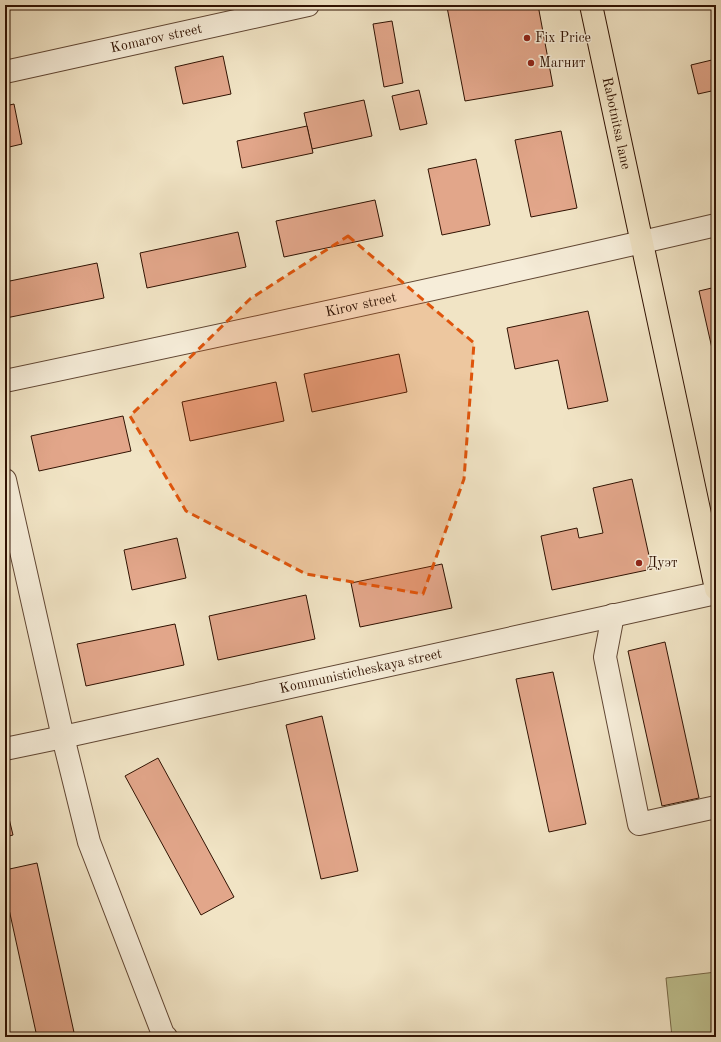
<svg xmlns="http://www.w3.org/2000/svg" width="721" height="1042" font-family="'Old Standard TT',serif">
<rect width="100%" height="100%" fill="#f1e4c5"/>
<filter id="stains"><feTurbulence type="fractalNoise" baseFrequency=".005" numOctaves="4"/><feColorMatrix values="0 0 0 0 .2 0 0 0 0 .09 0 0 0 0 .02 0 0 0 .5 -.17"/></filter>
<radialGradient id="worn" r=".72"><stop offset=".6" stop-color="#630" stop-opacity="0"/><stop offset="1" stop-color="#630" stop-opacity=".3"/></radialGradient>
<!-- green -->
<polygon fill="#bfc291" stroke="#786a4a" points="716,972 716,1037 672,1037 666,978"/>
<!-- building -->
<g fill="#e2a68a" stroke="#301202">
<polygon points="458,5 538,5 553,86 465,101 447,7"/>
<polygon points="392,21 403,83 384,87 373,24"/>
<polygon points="223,56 231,94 183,104 175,67"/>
<polygon points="716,59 716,90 698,94 691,65"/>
<polygon points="419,90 427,124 400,130 392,96"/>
<polygon points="364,100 372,136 312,149 304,113"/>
<polygon points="14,104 22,144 5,148 5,106"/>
<polygon points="307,126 313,153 242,168 237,141"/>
<polygon points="561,131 577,208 531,217 515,140"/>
<polygon points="476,159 490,225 442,235 428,169"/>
<polygon points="375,200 383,236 284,257 276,221"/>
<polygon points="238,232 246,267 147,288 140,253"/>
<polygon points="97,263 104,298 6,318 5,282"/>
<polygon points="716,287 716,366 699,291"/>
<polygon points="588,311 608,401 568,409 558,360 515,369 507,328"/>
<polygon points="399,354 407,392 312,412 304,374"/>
<polygon points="276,382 284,421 190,441 182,402"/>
<polygon points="123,416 131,451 39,471 31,436"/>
<polygon points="632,479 652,569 552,590 541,536 577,528 579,538 603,533 593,488"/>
<polygon points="177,538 186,578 132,590 124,550"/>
<polygon points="442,564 452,608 360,627 351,583"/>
<polygon points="306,595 315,639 218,660 209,616"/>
<polygon points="175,624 184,665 86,686 77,644"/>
<polygon points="665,642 699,798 662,806 628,651"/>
<polygon points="553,672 586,824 549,832 516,679"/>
<polygon points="322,716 358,871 321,879 286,725"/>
<polygon points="158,758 234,897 201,915 125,776"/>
<polygon points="5,802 13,835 5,837"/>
<polygon points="37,863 75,1037 37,1037 5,891 5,870"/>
</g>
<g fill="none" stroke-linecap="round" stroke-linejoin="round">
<!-- minor casing -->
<g stroke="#604633" stroke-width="24">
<g id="minor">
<path id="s1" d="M 5,72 L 308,5"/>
<path id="s2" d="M 5,381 C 242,331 480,280 716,225"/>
<polyline points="5,480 63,737 89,842 163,1034 166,1037"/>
<polyline points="613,615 605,657 639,824 716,807"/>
<path id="s3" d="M 5,749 L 63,737 L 716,593"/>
</g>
</g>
<!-- major casing -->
<g stroke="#301202" stroke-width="24">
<g id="major">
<path id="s4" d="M 591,5 L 716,589"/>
</g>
</g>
<!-- minor -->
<use href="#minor" stroke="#f6edd9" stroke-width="22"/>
<!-- major -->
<use href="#major" stroke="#f1e4c5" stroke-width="22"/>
</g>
<!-- marked area -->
<path fill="#df550c" fill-opacity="0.2" stroke="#df550c" stroke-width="3" stroke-dasharray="8 5" stroke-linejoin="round" d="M 348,236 L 474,343 L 464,479 L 423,594 L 306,574 L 186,511 L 130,416 L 250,299 Z"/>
<!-- markers -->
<g fill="#8f2418" stroke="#f6edd9" stroke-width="1.5">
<circle cx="527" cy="38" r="4"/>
<circle cx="531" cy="63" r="4"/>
<circle cx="639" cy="563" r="4"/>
</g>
<g text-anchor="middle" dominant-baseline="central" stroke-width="3" stroke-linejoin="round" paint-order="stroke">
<!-- street labels -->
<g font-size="14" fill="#301202" stroke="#f6edd9">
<text stroke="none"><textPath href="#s1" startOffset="155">Komarov street</textPath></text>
<text stroke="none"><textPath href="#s4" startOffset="121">Rabotnitsa lane</textPath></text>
<text stroke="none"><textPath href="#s2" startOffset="364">Kirov street</textPath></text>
<text stroke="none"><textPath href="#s3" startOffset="364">Kommunisticheskaya street</textPath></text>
</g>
<!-- poi labels -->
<g font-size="14" fill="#301202" stroke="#f6edd9" text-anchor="start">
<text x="535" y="38">Fix Price</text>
<text x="539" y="63">Магнит</text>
<text x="647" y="563">Дуэт</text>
</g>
</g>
<!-- margin -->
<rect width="721" height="1042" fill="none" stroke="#f1e4c5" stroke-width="20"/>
<rect x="6" y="6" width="709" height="1030" fill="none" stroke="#301202" stroke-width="2"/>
<rect x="10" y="10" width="701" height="1022" fill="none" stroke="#301202"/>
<rect width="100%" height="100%" filter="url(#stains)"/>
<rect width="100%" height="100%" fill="url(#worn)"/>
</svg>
